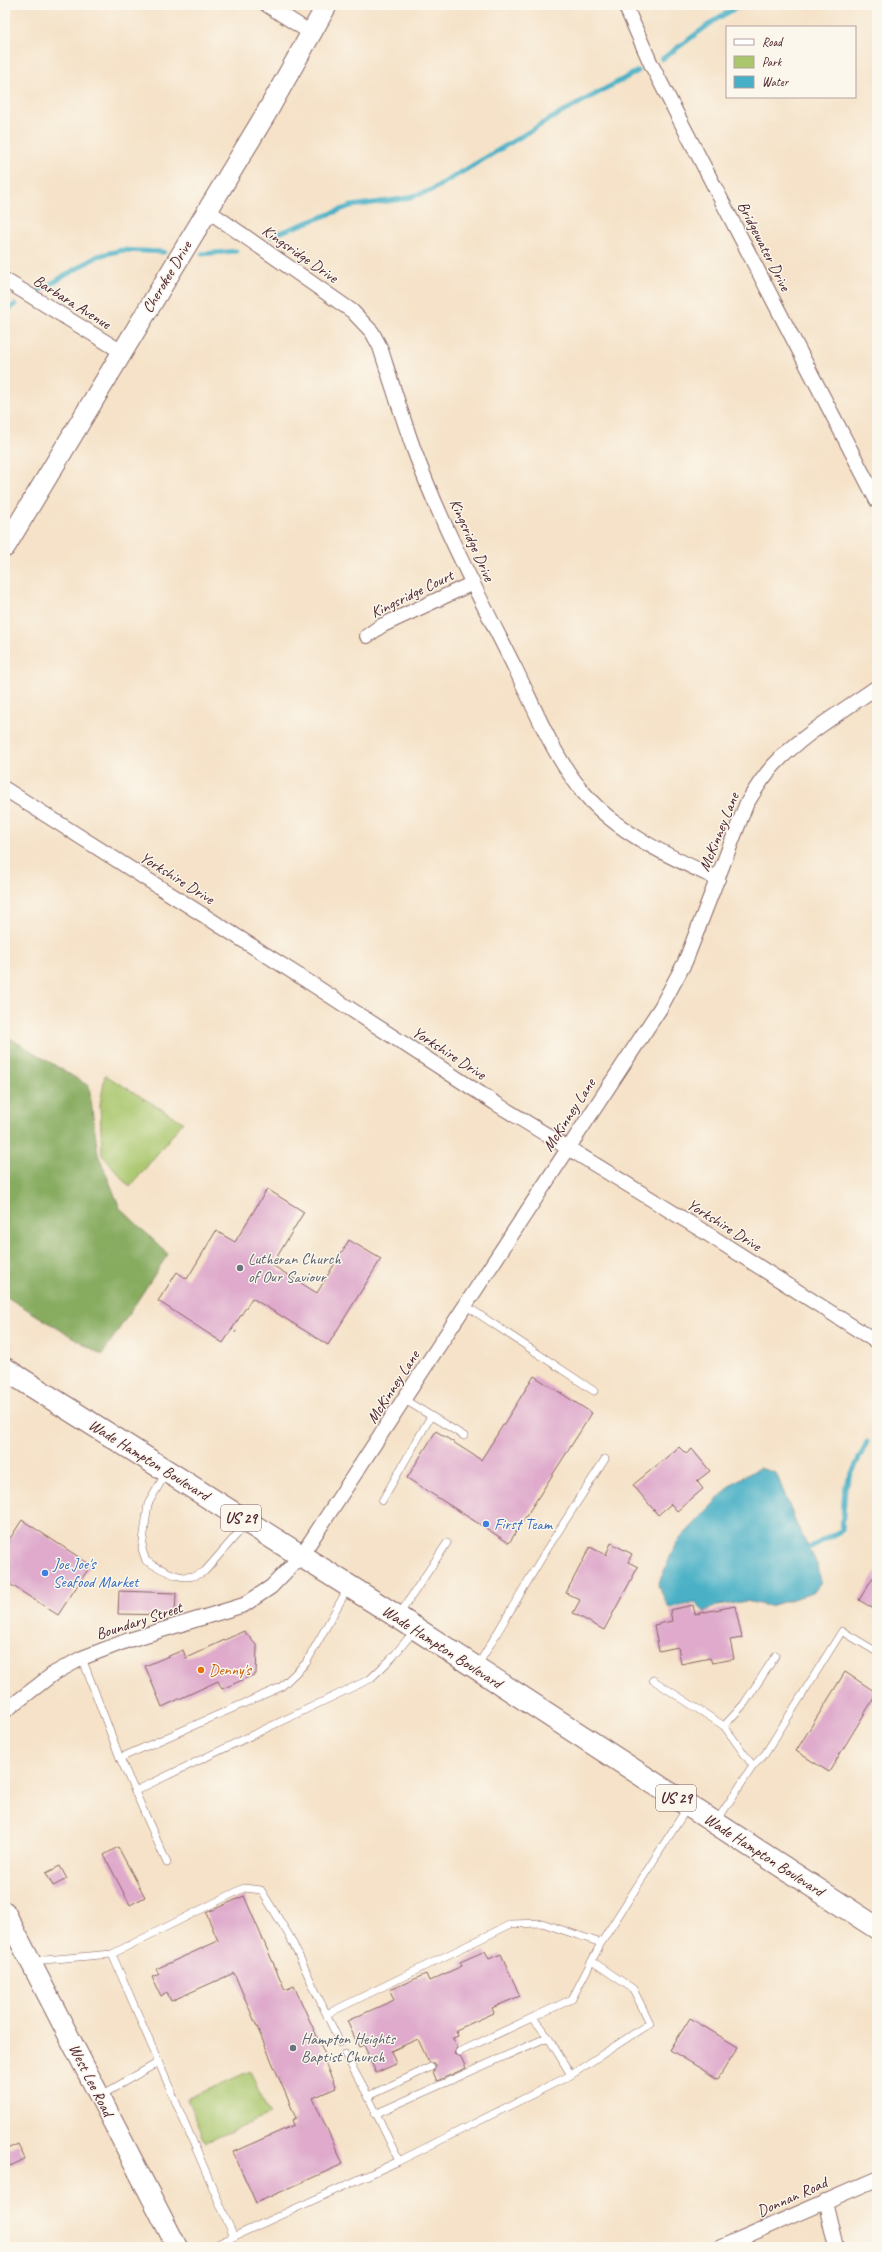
<svg xmlns="http://www.w3.org/2000/svg" width="882" height="2252" font-family="Caveat,sans-serif">
<rect width="100%" height="100%" fill="#fbf7ec"/>
<filter id="ink" filterUnits="userSpaceOnUse"><feTurbulence type="fractalNoise" baseFrequency=".025" numOctaves="2"/><feDisplacementMap in="SourceGraphic" scale="8" xChannelSelector="R" yChannelSelector="G"/><feConvolveMatrix kernelMatrix="1 2 1 2 8 2 1 2 1" color-interpolation-filters="sRGB"/></filter>
<filter id="wash" filterUnits="userSpaceOnUse"><feTurbulence type="fractalNoise" baseFrequency=".012" numOctaves="4" result="noise"/><feDisplacementMap in="SourceGraphic" scale="16" xChannelSelector="R" yChannelSelector="G"/><feGaussianBlur stdDeviation="0.9" result="paint"/><feColorMatrix in="noise" values="0 0 0 0 0 0 0 0 0 0 0 0 0 0 0 0 0 1.4 0 .05"/><feComposite in="paint" operator="in"/></filter>
<g filter="url(#wash)">
<rect width="100%" height="100%" fill="#f5e2c8"/>
<!-- green -->
<g fill="#aac76e" stroke="#7a734c">
<polygon points="105,1075 183,1122 130,1187 102,1155 100,1105"/>
<polygon points="250,2071 269,2115 206,2142 187,2099"/>
</g>
<!-- forest -->
<polygon fill="#87ac61" stroke="#686646" points="5,1035 89,1086 98,1154 120,1208 168,1254 102,1355 5,1296"/>
<!-- water -->
<polygon fill="#48b0c6" stroke="#496878" points="759,1468 776,1473 797,1525 818,1566 821,1583 813,1593 769,1606 746,1601 712,1607 704,1612 695,1603 669,1608 658,1585 676,1543 733,1483"/>
<g fill="none" stroke-linecap="round" stroke-linejoin="round">
<!-- stream -->
<g stroke="#48b0c6" stroke-width="5">
<polyline points="662,59 718,18 741,5"/>
<polyline points="271,236 351,206 403,199 430,191 552,118 638,71"/>
<polyline points="202,254 236,251"/>
<polyline points="39,291 98,256 122,250 164,252"/>
<polyline points="5,311 15,305"/>
<polyline points="874,1420 877,1409"/>
<polyline points="809,1548 842,1530 845,1487 867,1442"/>
</g>
</g>
<g id="blocks">
<!-- building -->
<g fill="#dfaacc">
<polygon points="267,1189 304,1212 272,1265 317,1293 349,1240 381,1259 328,1345 252,1298 223,1343 158,1301 177,1272 187,1279 216,1231 235,1242"/>
<polygon points="534,1376 592,1413 509,1543 407,1478 436,1431 481,1460"/>
<polygon points="679,1447 686,1454 692,1449 710,1471 697,1481 703,1489 677,1511 671,1504 658,1515 633,1485"/>
<polygon points="22,1520 91,1565 58,1615 5,1581 5,1546"/>
<polygon points="611,1543 632,1554 628,1562 638,1567 604,1630 573,1613 580,1600 566,1593 590,1547 606,1555"/>
<polygon points="877,1571 877,1611 859,1600"/>
<polygon points="119,1591 176,1593 175,1615 118,1614"/>
<polygon points="693,1605 695,1614 735,1606 742,1638 730,1640 734,1659 712,1663 710,1658 681,1664 678,1647 659,1651 654,1625 672,1621 670,1610"/>
<polygon points="244,1631 257,1646 256,1674 222,1689 218,1681 162,1707 145,1666 183,1650 186,1658"/>
<polygon points="845,1672 877,1693 829,1772 796,1751"/>
<polygon points="118,1847 145,1897 130,1905 104,1855"/>
<polygon points="60,1866 67,1879 53,1886 46,1873"/>
<polygon points="244,1896 285,1990 294,1986 328,2061 325,2063 336,2088 313,2098 343,2164 256,2203 233,2152 294,2125 292,2120 296,2118 234,1973 171,2001 167,1993 161,1996 152,1977 159,1974 156,1969 218,1941 206,1913"/>
<polygon points="485,1951 489,1959 501,1954 520,1996 492,2008 494,2013 456,2030 458,2036 453,2038 457,2047 454,2054 461,2057 466,2068 437,2081 433,2072 436,2065 434,2063 429,2063 418,2039 391,2051 396,2064 376,2073 364,2045 359,2047 347,2021 394,2000 390,1990 426,1974 429,1981 462,1966 460,1962"/>
<polygon points="690,2018 738,2047 718,2079 670,2050"/>
<polygon points="18,2144 25,2159 10,2166 5,2150"/>
</g>
</g>
</g>
<g filter="url(#ink)">
<use href="#blocks" fill-opacity="0" stroke="#866362" stroke-width="1"/>
<g fill="none" stroke-linecap="round" stroke-linejoin="round">
<!-- lane casing -->
<g stroke="#866362" stroke-width="8">
<g id="lane">
<polyline points="465,1305 594,1391"/>
<polyline points="405,1400 464,1436"/>
<path d="M 166,1473 L 148,1504 L 142,1549 L 146,1561 C 166,1571 184,1585 205,1571 L 246,1524"/>
<polyline points="382,1501 431,1416"/>
<polyline points="399,1615 447,1543"/>
<polyline points="82,1658 120,1758 167,1863"/>
<polyline points="478,1665 547,1549 605,1459"/>
<polyline points="653,1680 724,1726 753,1766"/>
<polyline points="724,1726 744,1704 776,1655"/>
<polyline points="120,1758 281,1687 306,1663 348,1588"/>
<polyline points="135,1791 370,1679 391,1659 414,1631"/>
<polyline points="716,1822 753,1766 765,1754 842,1631 877,1652"/>
<polyline points="112,1954 234,2237"/>
<polyline points="33,1961 112,1954 244,1888 261,1890 290,1937 340,2043"/>
<polyline points="327,2014 511,1924 542,1923 601,1943"/>
<polyline points="533,2018 548,2037 571,2075"/>
<polyline points="459,2052 572,1999 601,1943 687,1808"/>
<polyline points="345,2054 368,2096 399,2161"/>
<polyline points="100,2096 159,2062"/>
<polyline points="368,2096 431,2067"/>
<polyline points="375,2114 548,2037"/>
<polyline points="211,2247 399,2161 571,2075 650,2023 633,1989 592,1961"/>
</g>
</g>
<!-- street casing -->
<g stroke="#866362" stroke-width="16">
<g id="street">
<polyline points="267,5 311,33"/>
<polyline points="625,5 651,64 877,501"/>
<path d="M 207,210 L 352,311 L 372,332 L 380,347 C 391,381 402,416 414,450 C 442,526 480,598 516,670 C 536,711 554,758 584,793 C 618,834 671,857 718,879"/>
<polyline points="5,280 122,352"/>
<polyline points="367,636 381,626 473,583"/>
<polyline points="5,789 315,986 495,1103 703,1231 877,1342"/>
<path d="M 5,1711 L 53,1674 L 82,1658 L 126,1641 L 244,1605 L 271,1587 L 301,1556 L 661,1007 L 685,962 L 746,805 C 754,791 763,777 774,765 C 801,736 844,710 877,687"/>
<polyline points="825,2201 836,2247"/>
<polyline points="721,2247 877,2179"/>
</g>
</g>
<!-- secondary casing -->
<g stroke="#866362" stroke-width="22">
<g id="secondary">
<polyline points="5,547 267,112 327,5"/>
<polyline points="5,1912 177,2247"/>
</g>
</g>
<!-- primary casing -->
<g stroke="#866362" stroke-width="24">
<polyline id="primary" points="5,1369 398,1617 877,1928"/>
</g>
<!-- path -->
<polyline stroke="#866362" stroke-width="2.5" stroke-dasharray="1 3" stroke-linecap="butt" points="232,1329 237,1333"/>
<!-- lane -->
<use href="#lane" stroke="#fff" stroke-width="7"/>
<!-- street -->
<use href="#street" stroke="#fff" stroke-width="14"/>
<!-- secondary -->
<use href="#secondary" stroke="#fff" stroke-width="20"/>
<!-- primary -->
<use href="#primary" stroke="#fff" stroke-width="22"/>
</g>
</g>
<!-- markers -->
<g fill="#6b7280" stroke="#fbf7ec" stroke-width="1.5">
<circle cx="240" cy="1268" r="4"/>
<circle cx="293" cy="2048" r="4"/>
</g>
<g fill="#3f7fe0" stroke="#fbf7ec" stroke-width="1.5">
<circle cx="486" cy="1524" r="4"/>
<circle cx="45" cy="1573" r="4"/>
</g>
<circle fill="#e8710a" stroke="#fbf7ec" stroke-width="1.5" cx="201" cy="1670" r="4"/>
<g text-anchor="middle" dominant-baseline="central" stroke-width="3" stroke-linejoin="round" paint-order="stroke">
<!-- shield labels -->
<g fill="#fbf7ec" stroke="#7f6065" stroke-width="1">
<rect x="221" y="1505" width="40" height="26" rx="3"/>
<rect x="656" y="1785" width="40" height="26" rx="3"/>
</g>
<g font-size="15" font-weight="bold" fill="#4a1f2b">
<text x="241" y="1518">US 29</text>
<text x="676" y="1798">US 29</text>
</g>
<!-- street labels -->
<g font-size="16" fill="#4a1f2b" stroke="#fbf7ec">
<text transform="translate(764 246) rotate(63)">Bridgewater Drive</text>
<text transform="translate(300 254) rotate(35)">Kingsridge Drive</text>
<text transform="translate(167 277) rotate(-59)">Cherokee Drive</text>
<text transform="translate(72 302) rotate(32)">Barbara Avenue</text>
<text transform="translate(472 540) rotate(66)">Kingsridge Drive</text>
<text transform="translate(412 594) rotate(-26)">Kingsridge Court</text>
<text transform="translate(719 832) rotate(-68)">McKinney Lane</text>
<text transform="translate(177 878) rotate(32)">Yorkshire Drive</text>
<text transform="translate(449 1053) rotate(33)">Yorkshire Drive</text>
<text transform="translate(569 1115) rotate(-57)">McKinney Lane</text>
<text transform="translate(724 1225) rotate(32)">Yorkshire Drive</text>
<text transform="translate(393 1387) rotate(-57)">McKinney Lane</text>
<text transform="translate(149 1460) rotate(32)">Wade Hampton Boulevard</text>
<text transform="translate(139 1621) rotate(-18)">Boundary Street</text>
<text transform="translate(442 1647) rotate(33)">Wade Hampton Boulevard</text>
<text transform="translate(764 1855) rotate(33)">Wade Hampton Boulevard</text>
<text transform="translate(91 2080) rotate(63)">West Lee Road</text>
<text transform="translate(792 2197) rotate(-24)">Donnan Road</text>
</g>
<!-- worship labels -->
<g font-size="16" fill="#5b616d" stroke="#fbf7ec" text-anchor="start">
<text x="248" y="1259">Lutheran Church<tspan x="248" dy="18">of Our Saviour</tspan></text>
<text x="301" y="2039">Hampton Heights<tspan x="301" dy="18">Baptist Church</tspan></text>
</g>
<!-- shop labels -->
<g font-size="16" fill="#366cbe" stroke="#fbf7ec" text-anchor="start">
<text x="494" y="1524">First Team</text>
<text x="53" y="1564">Joe Joe's<tspan x="53" dy="18">Seafood Market</tspan></text>
</g>
<!-- food labels -->
<g font-size="16" fill="#c56008" stroke="#fbf7ec" text-anchor="start">
<text x="209" y="1670">Denny's</text>
</g>
</g>
<!-- margin -->
<rect width="882" height="2252" fill="none" stroke="#fbf7ec" stroke-width="20"/>
<!-- legend -->
<rect x="726" y="26" width="130" height="72" fill="#fbf7ec" stroke="#b4a19f"/>
<rect x="734" y="39" width="20" height="6" fill="#ffffff" stroke="#b4a19f"/>
<text x="762" y="46" font-size="12" fill="#4a1f2b">Road</text>
<rect x="734" y="56" width="20" height="12" fill="#aac76e" stroke="#b4a19f"/>
<text x="762" y="66" font-size="12" fill="#4a1f2b">Park</text>
<rect x="734" y="76" width="20" height="12" fill="#48b0c6" stroke="#b4a19f"/>
<text x="762" y="86" font-size="12" fill="#4a1f2b">Water</text>
</svg>
